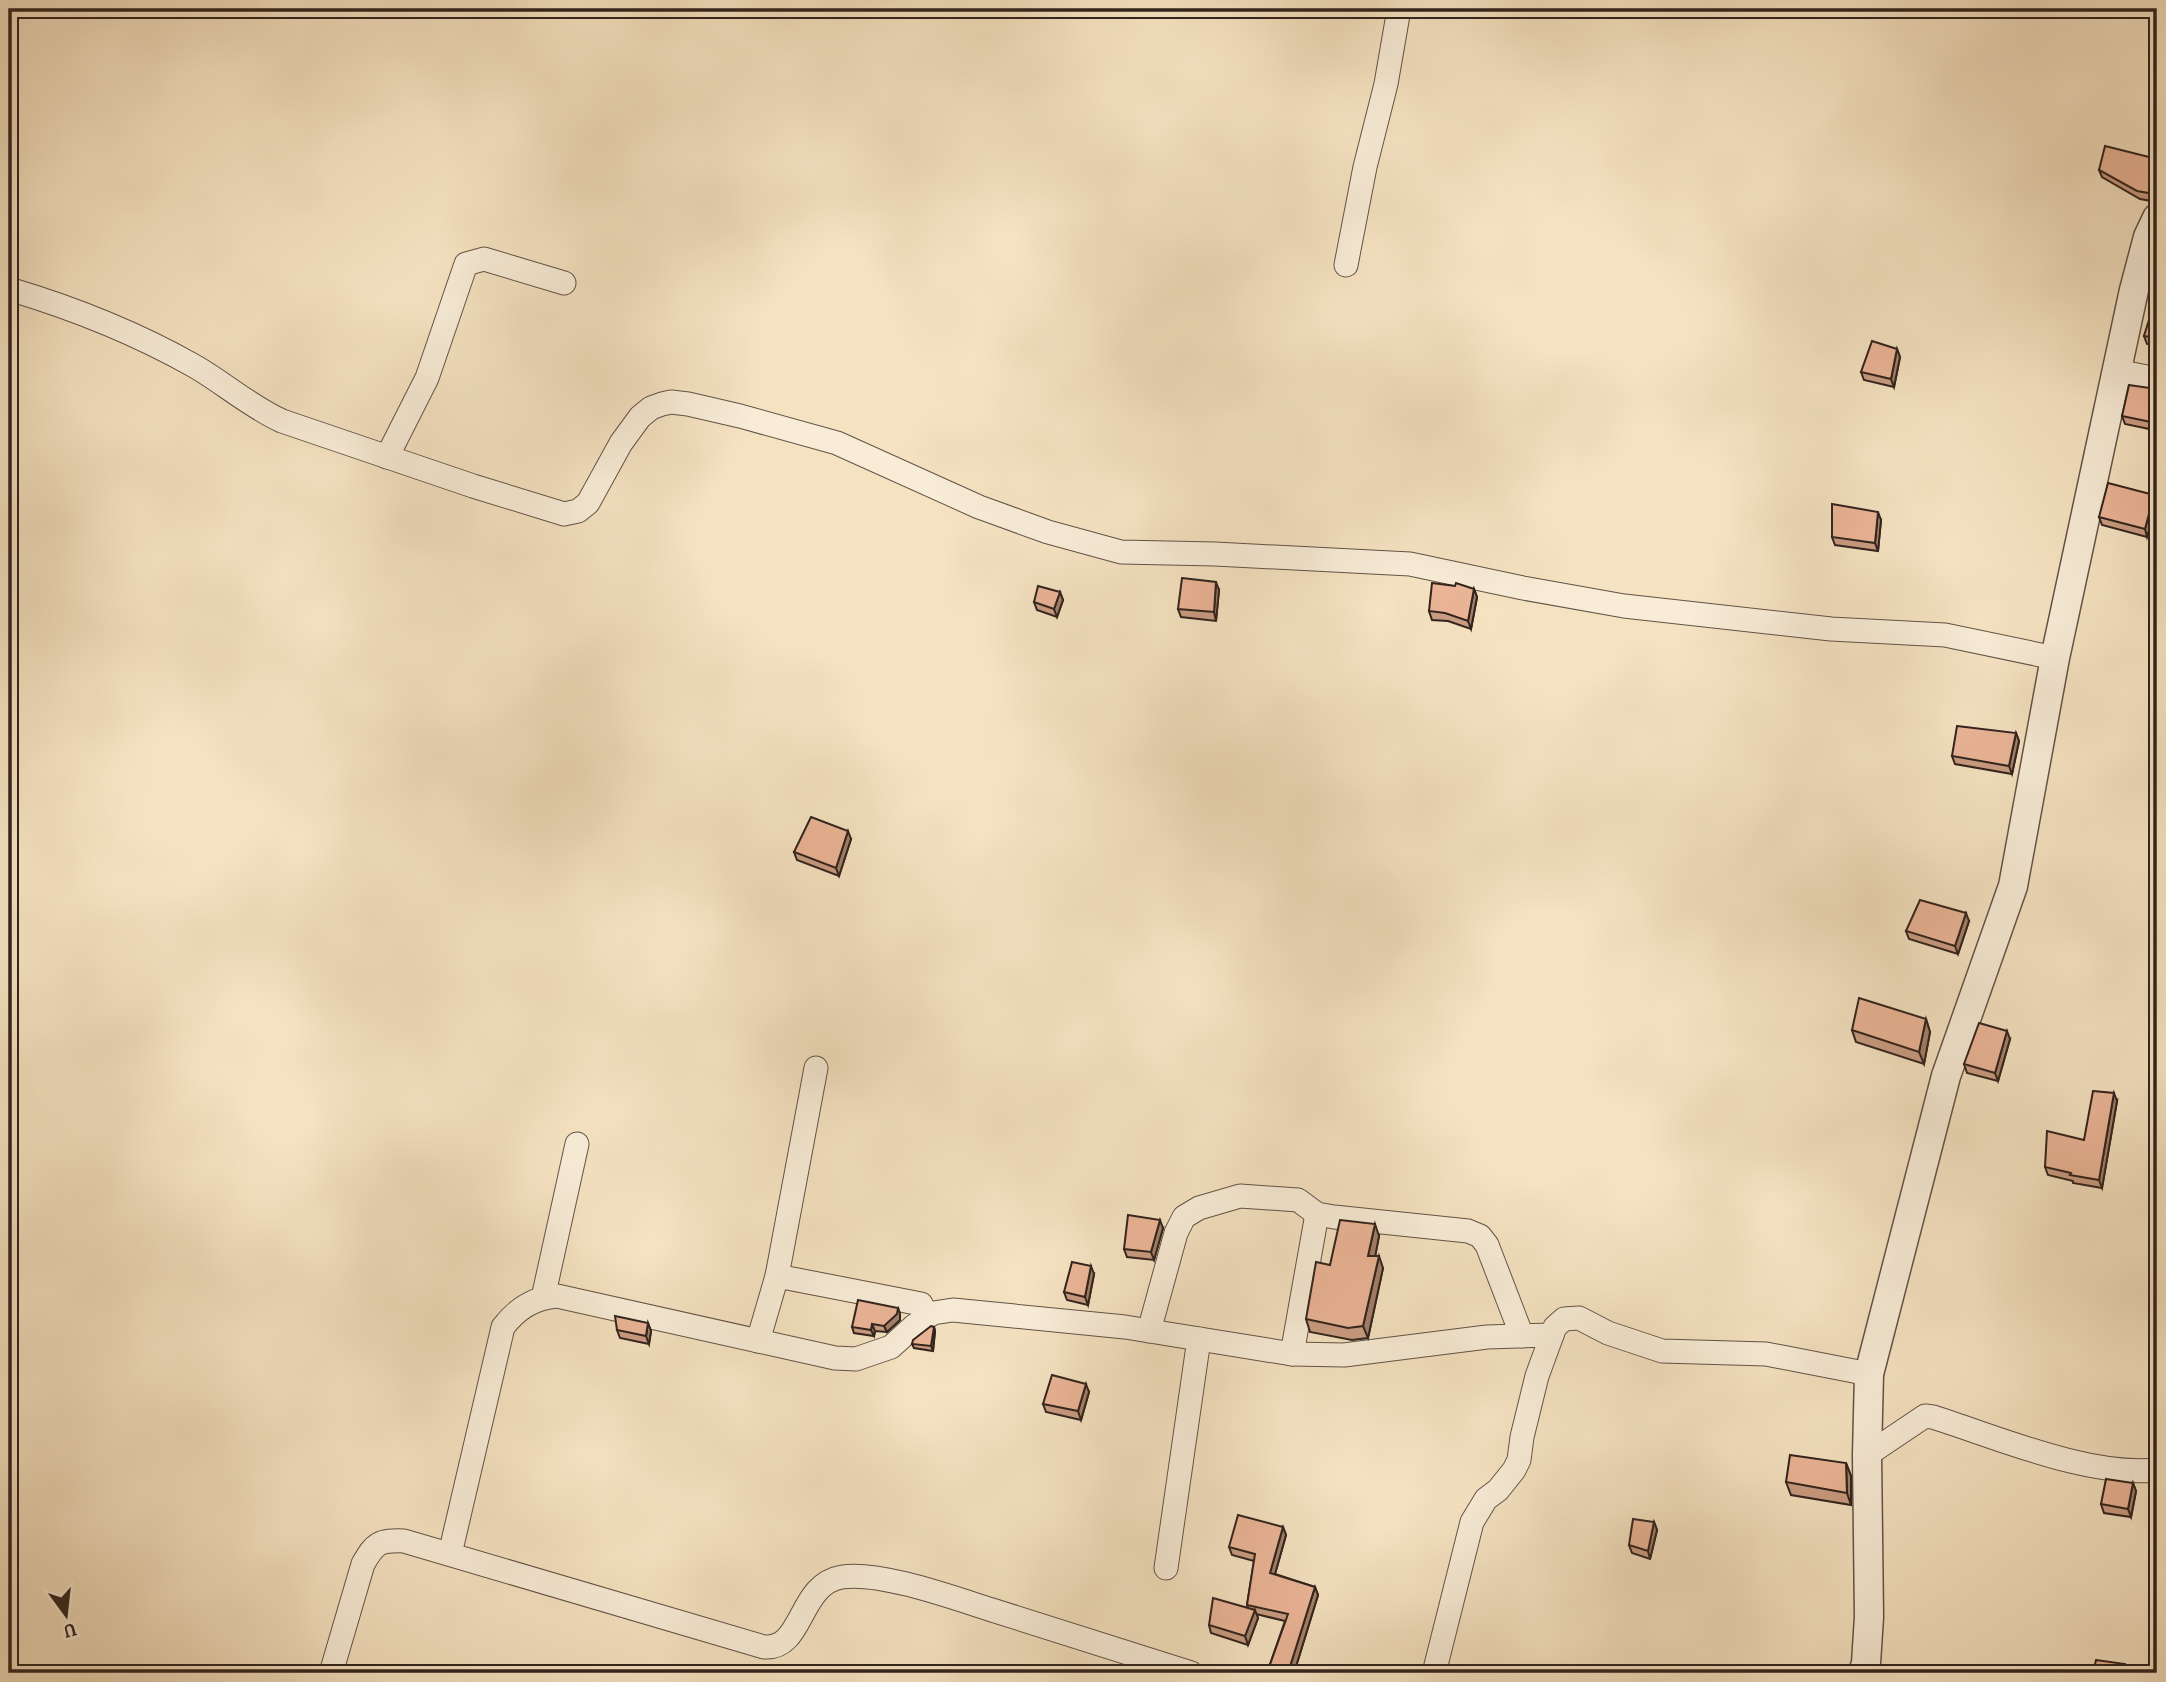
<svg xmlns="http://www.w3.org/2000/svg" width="2166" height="1682" font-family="Alegreya,serif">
<rect width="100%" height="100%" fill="#f5e2c1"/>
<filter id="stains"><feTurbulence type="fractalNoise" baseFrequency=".00286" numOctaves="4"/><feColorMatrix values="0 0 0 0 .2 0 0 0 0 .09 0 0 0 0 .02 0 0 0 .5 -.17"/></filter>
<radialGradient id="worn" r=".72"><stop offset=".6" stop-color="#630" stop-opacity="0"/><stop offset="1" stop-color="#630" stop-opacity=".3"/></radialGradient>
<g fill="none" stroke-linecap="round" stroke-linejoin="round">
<!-- minor casing -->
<g stroke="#625346" stroke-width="25">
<g id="minor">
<polyline points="1346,265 1365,167 1386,84 1399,9"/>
<path d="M 9,289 C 73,308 138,334 196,367 C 225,384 251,407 282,421 L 473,486 L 564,514 L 578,511 L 588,503 L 621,443 L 640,417 L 651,408 L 662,404 L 671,402 L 688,404 L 740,416 L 837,443 L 979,507 L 1048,532 L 1121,552 L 1215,554 L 1410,564 L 1523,588 L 1624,606 L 1831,629 L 1945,635 L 2055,658"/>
<polyline points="2117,371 2157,379"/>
<polyline points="387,457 427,378 466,264 484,259 564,283"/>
<polyline points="777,1276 816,1068"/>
<polyline points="543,1298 577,1144"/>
<polyline points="1149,1331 1176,1233 1184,1217 1199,1208 1240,1196 1298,1200 1317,1214 1334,1217 1468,1231 1480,1236 1487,1245 1522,1336"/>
<polyline points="758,1341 777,1276 921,1304 928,1316"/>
<polyline points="1292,1354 1317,1214"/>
<path d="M 1867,1455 L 1925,1416 L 1933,1417 C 1999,1438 2089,1477 2157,1470"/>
<path d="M 450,1554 L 503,1327 C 517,1309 533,1298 557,1296 L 835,1358 L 856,1359 L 891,1347 L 914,1326 L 933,1313 L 953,1310 L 1125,1327 L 1292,1354 L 1344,1355 L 1487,1337 L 1552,1335"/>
<polyline points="1166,1568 1199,1339"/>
<path d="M 331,1673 L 363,1564 C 375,1543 379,1540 404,1541 L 764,1647 C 804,1650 798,1584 842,1577 C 880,1571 954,1598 992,1610 C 1059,1631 1125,1652 1191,1673"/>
<polyline points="1434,1673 1472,1522 1486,1499 1498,1490 1514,1470 1519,1460 1522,1437 1537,1376 1555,1327 1564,1319 1579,1318 1608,1333 1662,1351 1766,1354 1869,1374"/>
</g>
</g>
<!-- tertiary casing -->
<g stroke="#625346" stroke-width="31">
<polyline id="tertiary" points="1863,1673 1866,1663 1869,1617 1867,1455 1869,1374 1946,1076 2013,886 2055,658 2134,290 2148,237 2157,218"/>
</g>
<!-- minor -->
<use href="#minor" stroke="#f8ecd7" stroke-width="23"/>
<!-- tertiary -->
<use href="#tertiary" stroke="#f8ecd7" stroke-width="28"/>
</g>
<!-- wall -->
<g fill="#ca9c82" stroke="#31231d" stroke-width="2">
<polygon points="2157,143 2157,202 2140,199 2102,177 2099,170 2153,158"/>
<polygon points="2157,308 2157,346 2147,344 2144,336"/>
<polygon points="1897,349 1900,357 1894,387 1864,380 1861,372"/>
<polygon points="2157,389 2154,430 2125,424 2122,416"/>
<polygon points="2154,495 2147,537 2102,525 2099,517"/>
<polygon points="1881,520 1878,551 1835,545 1832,537"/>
<polygon points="1474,589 1477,597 1471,629 1448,621 1432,620 1429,611"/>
<polygon points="1219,590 1216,621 1181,617 1178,609"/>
<polygon points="1060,592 1063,600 1057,617 1037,610 1034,602"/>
<polygon points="2016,733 2019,741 2012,774 1955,764 1952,756"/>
<polygon points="851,839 839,876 797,860 794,852"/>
<polygon points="1969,921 1958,954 1909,939 1906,931"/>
<polygon points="1926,1019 1930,1032 1924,1064 1856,1042 1852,1030"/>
<polygon points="2010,1039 1998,1081 1967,1073 1964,1064"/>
<polygon points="2117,1101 2102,1188 2073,1183 2073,1181 2048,1175 2045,1167 2084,1140"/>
<polygon points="1163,1228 1154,1260 1127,1257 1124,1249"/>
<polygon points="1379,1236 1375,1256 1383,1268 1368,1338 1352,1340 1310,1332 1306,1319 1330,1265"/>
<polygon points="1094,1274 1088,1305 1067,1300 1064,1292"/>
<polygon points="898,1308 900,1314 900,1320 887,1332 875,1331 874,1336 854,1333 852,1327"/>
<polygon points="648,1323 651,1331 649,1344 620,1338 617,1330"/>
<polygon points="934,1327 935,1331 933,1351 914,1348 912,1344"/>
<polygon points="1089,1392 1081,1420 1046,1412 1043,1404"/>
<polygon points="1846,1463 1851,1476 1851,1505 1791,1495 1786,1482"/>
<polygon points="2133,1483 2136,1491 2131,1517 2104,1513 2101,1504"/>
<polygon points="1654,1522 1657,1530 1650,1559 1632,1553 1629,1545"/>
<polygon points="1283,1527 1286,1535 1275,1574 1315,1587 1318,1595 1294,1673 1267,1673 1285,1621 1256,1614 1258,1618 1248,1645 1211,1633 1209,1625 1248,1608 1247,1605 1254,1561 1232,1555 1229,1547"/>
</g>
<!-- shaded-wall -->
<g fill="#a47f6a" stroke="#31231d" stroke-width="2">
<polygon points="1897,349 1900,357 1894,387 1891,379"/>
<polygon points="2157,392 2157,414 2154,430 2151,422"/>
<polygon points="2154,495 2157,503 2147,537 2145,529"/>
<polygon points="1878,512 1881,520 1878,551 1875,543"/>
<polygon points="1216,582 1219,590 1216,621 1214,612"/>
<polygon points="1474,589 1477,597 1471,629 1468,621"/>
<polygon points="1060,592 1063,600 1057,617 1054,609"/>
<polygon points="2016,733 2019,741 2012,774 2009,766"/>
<polygon points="848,831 851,839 839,876 836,868"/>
<polygon points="1966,913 1969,921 1958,954 1955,946"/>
<polygon points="1926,1019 1930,1032 1924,1064 1919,1052"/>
<polygon points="2007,1031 2010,1039 1998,1081 1995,1073"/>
<polygon points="2114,1093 2117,1101 2102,1188 2099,1180"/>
<polygon points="1160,1220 1163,1228 1154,1260 1151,1252"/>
<polygon points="1375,1224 1379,1236 1373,1268 1368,1256"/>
<polygon points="1379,1256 1383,1268 1368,1338 1363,1326"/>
<polygon points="1091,1266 1094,1274 1088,1305 1085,1297"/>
<polygon points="898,1308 900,1314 900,1320 887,1332 884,1326"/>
<polygon points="648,1323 651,1331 649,1344 646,1336"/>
<polygon points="872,1324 875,1331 874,1336 871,1330"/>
<polygon points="934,1327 935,1331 933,1351 931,1346"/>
<polygon points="1086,1384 1089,1392 1081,1420 1078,1411"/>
<polygon points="1846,1463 1851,1476 1851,1505 1847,1493"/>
<polygon points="2133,1483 2136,1491 2131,1517 2128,1509"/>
<polygon points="1654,1522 1657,1530 1650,1559 1648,1551"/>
<polygon points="1283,1527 1286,1535 1273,1581 1270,1573"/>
<polygon points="1315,1587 1318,1595 1294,1673 1288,1673"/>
<polygon points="1255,1610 1258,1618 1248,1645 1245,1636"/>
<polygon points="2125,1664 2128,1673 2124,1673"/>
</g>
<!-- building -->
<g fill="#ebb597" stroke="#31231d" stroke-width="2">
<polygon points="2157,143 2157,185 2155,194 2137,191 2099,170 2105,146 2153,158"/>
<polygon points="2153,307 2157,308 2157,338 2144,336"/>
<polygon points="1872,341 1897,349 1891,379 1861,372"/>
<polygon points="2129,385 2157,389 2151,422 2122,416"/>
<polygon points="2108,483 2154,495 2145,529 2099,517"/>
<polygon points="1832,504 1878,512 1875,543 1832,537"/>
<polygon points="1182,578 1216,582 1214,612 1178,609"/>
<polygon points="1432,583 1455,586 1456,583 1474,589 1468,621 1445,613 1429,611"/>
<polygon points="1038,586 1060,592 1054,609 1034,602"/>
<polygon points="1957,726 2016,733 2009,766 1952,756"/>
<polygon points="811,817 848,831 836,868 794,852"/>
<polygon points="1920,900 1966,913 1955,946 1906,931"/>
<polygon points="1859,998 1926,1019 1919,1052 1852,1030"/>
<polygon points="1979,1023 2007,1031 1995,1073 1964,1064"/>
<polygon points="2093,1091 2114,1093 2099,1180 2070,1175 2071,1173 2045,1167 2047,1131 2084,1140"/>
<polygon points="1128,1215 1160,1220 1151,1252 1124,1249"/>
<polygon points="1340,1220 1375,1224 1368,1256 1379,1256 1363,1326 1348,1328 1306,1319 1316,1262 1330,1265"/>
<polygon points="1072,1262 1091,1266 1085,1297 1064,1292"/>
<polygon points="858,1300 898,1308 897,1314 884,1326 872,1324 871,1330 852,1327"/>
<polygon points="615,1316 648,1323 646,1336 617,1330"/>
<polygon points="931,1326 934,1327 931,1346 912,1344 913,1340"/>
<polygon points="1052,1375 1086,1384 1078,1411 1043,1404"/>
<polygon points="1790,1455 1846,1463 1847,1493 1786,1482"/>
<polygon points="2106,1479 2133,1483 2128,1509 2101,1504"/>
<polygon points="1238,1515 1283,1527 1270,1573 1315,1587 1288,1673 1267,1673 1288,1614 1247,1605 1255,1554 1229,1547"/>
<polygon points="1633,1519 1654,1522 1648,1551 1629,1545"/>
<polygon points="1213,1598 1255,1610 1245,1636 1209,1625"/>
<polygon points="2096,1660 2125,1664 2124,1673 2093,1673"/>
</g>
<!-- margin -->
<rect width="2166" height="1682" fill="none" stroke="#f5e2c1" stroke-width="35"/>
<rect x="10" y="10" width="2145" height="1661" fill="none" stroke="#31231d" stroke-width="3.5"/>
<rect x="18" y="18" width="2131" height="1647" fill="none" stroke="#31231d" stroke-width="2"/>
<!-- north arrow -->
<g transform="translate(66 1615) rotate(165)" stroke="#f8ecd7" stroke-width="5" paint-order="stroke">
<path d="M0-5L12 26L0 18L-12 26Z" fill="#31231d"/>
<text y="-10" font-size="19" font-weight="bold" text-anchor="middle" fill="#31231d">U</text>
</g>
<rect width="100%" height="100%" filter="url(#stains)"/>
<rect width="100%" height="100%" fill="url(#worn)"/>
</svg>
